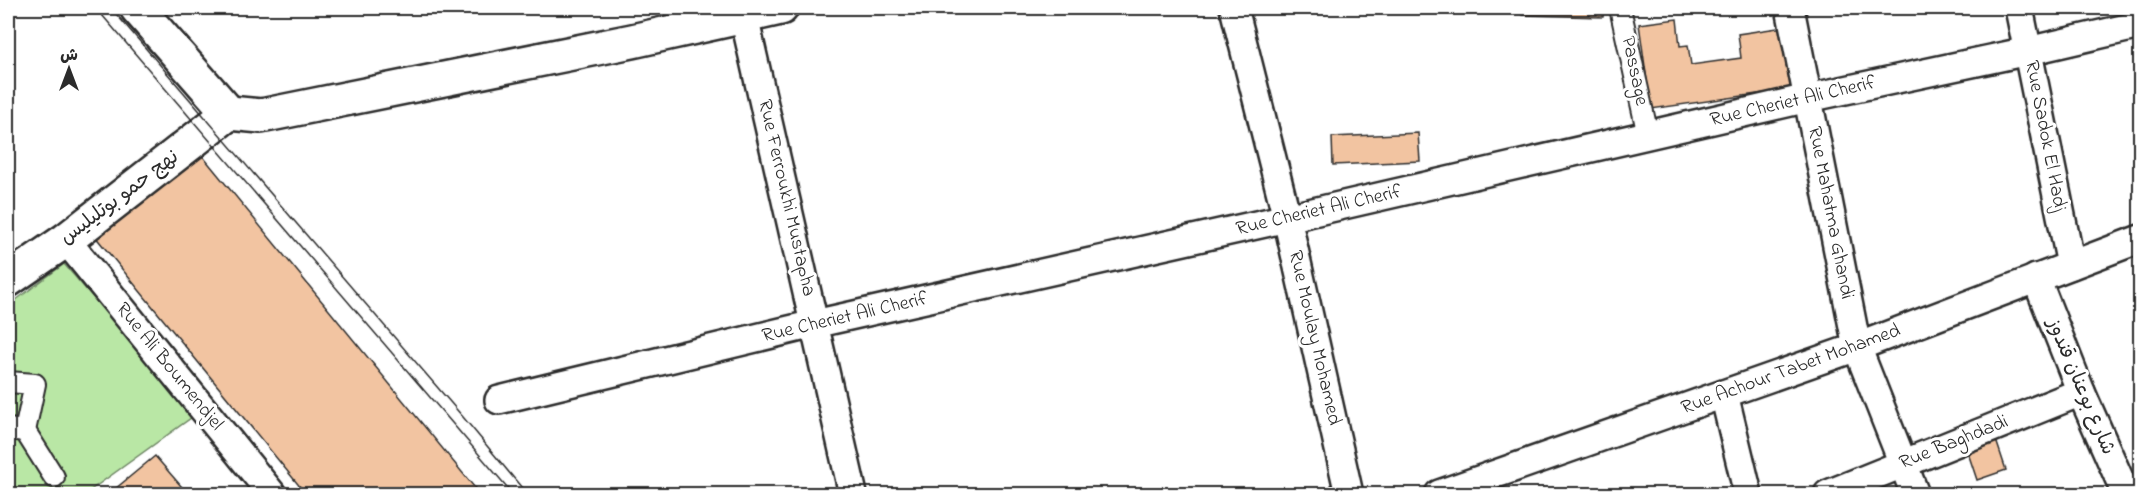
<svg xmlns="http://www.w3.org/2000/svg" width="2148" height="502" font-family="'Indie Flower','Playpen Sans Arabic',sans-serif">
<rect width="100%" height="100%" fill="#fff"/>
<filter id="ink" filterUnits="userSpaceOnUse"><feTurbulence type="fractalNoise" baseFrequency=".0167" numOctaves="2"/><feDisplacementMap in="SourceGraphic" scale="12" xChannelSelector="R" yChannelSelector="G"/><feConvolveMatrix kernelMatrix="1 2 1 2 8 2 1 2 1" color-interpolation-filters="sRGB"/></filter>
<g filter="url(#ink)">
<!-- green -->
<polygon fill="#b9e7a5" stroke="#728968" stroke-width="1.5" points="64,264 195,415 85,494 8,494 8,306"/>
<!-- building -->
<g fill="#f2c4a1" stroke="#2b2b2b" stroke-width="1.5">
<polygon points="1522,8 1604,8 1603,17 1522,15"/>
<polygon points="1677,19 1680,46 1688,45 1691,65 1741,58 1738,34 1784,27 1792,89 1651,109 1639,24"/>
<polygon points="1418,133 1420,161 1333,165 1332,137"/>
<polygon points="196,148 475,488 467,494 306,494 90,230"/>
<polygon points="1996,440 2006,470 1977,480 1967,450"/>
<polygon points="155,456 188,494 109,494"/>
</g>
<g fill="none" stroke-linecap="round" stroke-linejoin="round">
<!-- pedestrian casing -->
<g stroke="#2b2b2b" stroke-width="24">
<g id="pedestrian">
<polyline points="1620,8 1648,135"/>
<polyline points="8,382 35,384 25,431"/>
<polyline points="8,429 25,431 54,477"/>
</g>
</g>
<!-- minor casing -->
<g stroke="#2b2b2b" stroke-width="32">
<g id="minor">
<polyline points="742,8 853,494"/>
<polyline points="1234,8 1287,218 1349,494"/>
<polyline points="1790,8 1857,347 1915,494"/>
<polyline points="2019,8 2071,265"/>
<polyline points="66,240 272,494"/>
<polyline points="2036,278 2081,392 2126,494"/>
<polyline points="1724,394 1748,494"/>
<polyline points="499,400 814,324 1287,218 1808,98 2028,51 2140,25"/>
<polyline points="1439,494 1857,347 2140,239"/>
<polyline points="1828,494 2081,392"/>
</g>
</g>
<!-- secondary casing -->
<g stroke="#2b2b2b" stroke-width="38">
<g id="secondary">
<polyline points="137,8 229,113"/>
<polyline points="229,113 261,116 632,41 781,8"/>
<polyline points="8,280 66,240 229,113"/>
</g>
</g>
<!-- pedestrian -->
<use href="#pedestrian" stroke="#fff" stroke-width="20"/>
<!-- minor -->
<use href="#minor" stroke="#fff" stroke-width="27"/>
<!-- secondary -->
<use href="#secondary" stroke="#fff" stroke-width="33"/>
<!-- tram -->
<g stroke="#2b2b2b" stroke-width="1.5">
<polyline points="96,8 513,494"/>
<polyline points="111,8 463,417 527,494"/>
</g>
</g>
</g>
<g text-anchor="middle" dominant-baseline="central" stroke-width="6" stroke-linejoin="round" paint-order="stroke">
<!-- street labels -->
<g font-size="20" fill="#2b2b2b" stroke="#fff">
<text transform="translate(1634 71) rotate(78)">Passage</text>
<text transform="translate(1793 102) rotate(-13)">Rue Cheriet Ali Cherif</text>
<text transform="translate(2045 136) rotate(79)">Rue Sadok El Hadj</text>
<text transform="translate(120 198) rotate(-37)">نهج حمو بوتليليس</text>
<text transform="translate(786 198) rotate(77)">Rue Ferroukhi Mustapha</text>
<text transform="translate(1319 211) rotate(-13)">Rue Cheriet Ali Cherif</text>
<text transform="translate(1830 213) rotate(79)">Rue Mahatma Ghandi</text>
<text transform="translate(845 318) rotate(-13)">Rue Cheriet Ali Cherif</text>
<text transform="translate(1314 338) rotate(77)">Rue Moulay Mohamed</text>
<text transform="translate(169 367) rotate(51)">Rue Ali Boumendjel</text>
<text transform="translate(1791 370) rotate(-20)">Rue Achour Tabet Mohamed</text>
<text transform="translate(2080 387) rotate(67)">شارع بوعنان قندوز</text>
<text transform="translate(1954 443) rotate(-22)">Rue Baghdadi</text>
</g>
</g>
<!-- margin -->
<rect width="2148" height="502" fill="none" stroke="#fff" stroke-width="30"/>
<rect x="15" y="15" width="2118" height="472" fill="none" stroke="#2b2b2b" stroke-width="2" filter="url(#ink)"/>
<!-- north arrow -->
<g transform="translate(69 69)" stroke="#ffffff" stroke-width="4.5" paint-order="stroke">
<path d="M0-4.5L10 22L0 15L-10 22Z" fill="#2b2b2b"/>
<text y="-9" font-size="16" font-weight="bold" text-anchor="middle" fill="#2b2b2b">ش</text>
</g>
</svg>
